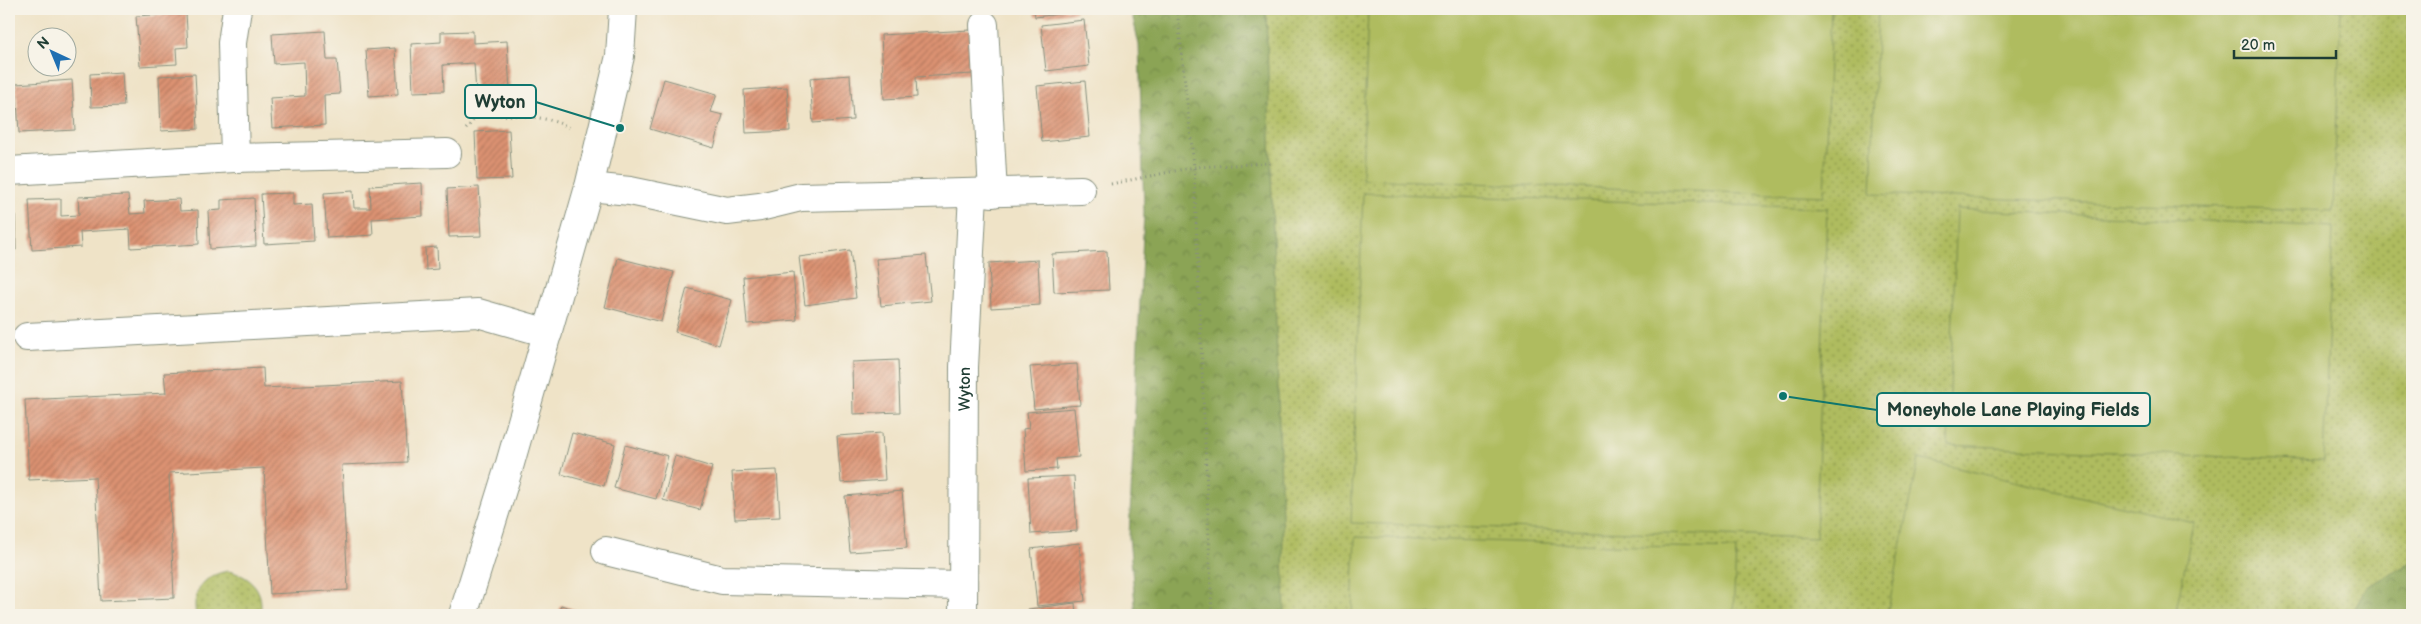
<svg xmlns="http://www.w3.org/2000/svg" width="2421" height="624" viewBox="0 0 2421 624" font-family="'Balsamiq Sans',sans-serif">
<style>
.grass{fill:url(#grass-dots);stroke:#677c49}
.forest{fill:url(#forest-crowns);stroke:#557044}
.garden{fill:#afbc5e;stroke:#677c49}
.building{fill:url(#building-hatch)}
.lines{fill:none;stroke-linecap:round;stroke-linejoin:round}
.minor-casing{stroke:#87907e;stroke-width:30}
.path{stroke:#87907e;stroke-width:3;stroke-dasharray:1 4;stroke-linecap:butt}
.minor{stroke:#fff;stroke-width:28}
.labels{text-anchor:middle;stroke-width:4;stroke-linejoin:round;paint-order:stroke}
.street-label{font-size:16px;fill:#1f3d34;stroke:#f7f3e8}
.leader{fill:none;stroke:#0f766e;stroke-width:2}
.callout-dot{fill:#0f766e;stroke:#f7f3e8;stroke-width:2}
.callout{fill:#f7f3e8;stroke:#0f766e;stroke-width:2}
.callout-label{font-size:18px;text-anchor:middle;font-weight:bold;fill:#1f3d34}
</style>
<defs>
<pattern id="grass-dots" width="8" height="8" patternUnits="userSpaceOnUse" patternTransform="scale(1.25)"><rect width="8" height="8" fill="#afbc5e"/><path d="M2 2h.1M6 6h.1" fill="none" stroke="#8e9a4e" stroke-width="1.8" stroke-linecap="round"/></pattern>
<pattern id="forest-crowns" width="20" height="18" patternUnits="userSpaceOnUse" patternTransform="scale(1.25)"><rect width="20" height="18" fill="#8ba455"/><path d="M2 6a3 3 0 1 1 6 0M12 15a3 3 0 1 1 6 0" fill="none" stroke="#718747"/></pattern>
<pattern id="building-hatch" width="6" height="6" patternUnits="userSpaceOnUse" patternTransform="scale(1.25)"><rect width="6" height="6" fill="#dc9272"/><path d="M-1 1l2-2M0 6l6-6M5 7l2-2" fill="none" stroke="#b2785e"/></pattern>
</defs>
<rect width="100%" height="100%" fill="#f7f3e8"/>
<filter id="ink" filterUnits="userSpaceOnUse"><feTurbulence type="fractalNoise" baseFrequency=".02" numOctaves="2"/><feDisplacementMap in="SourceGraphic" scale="10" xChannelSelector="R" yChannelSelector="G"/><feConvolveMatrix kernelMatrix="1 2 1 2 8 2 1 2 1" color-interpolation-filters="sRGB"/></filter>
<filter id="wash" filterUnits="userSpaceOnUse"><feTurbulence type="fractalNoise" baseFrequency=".0096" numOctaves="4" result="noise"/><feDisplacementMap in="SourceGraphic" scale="20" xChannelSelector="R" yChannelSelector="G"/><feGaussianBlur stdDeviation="1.12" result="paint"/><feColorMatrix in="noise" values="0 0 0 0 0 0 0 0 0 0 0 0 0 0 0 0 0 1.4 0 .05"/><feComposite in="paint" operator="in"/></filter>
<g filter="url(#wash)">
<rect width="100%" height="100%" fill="#efe3c7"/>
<!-- grass -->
<g class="grass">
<path d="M1143 9H2412V615H1160Z"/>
<path d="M228 571C252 576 265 591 260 615H196C191 591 204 575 228 571Z"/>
</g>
<!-- forest -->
<g class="forest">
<path d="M1131 9H1266L1285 615H1136L1129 537 1144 212 1139 45Z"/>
<path d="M2412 562V615H2351L2367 587Z"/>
</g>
<!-- garden -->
<g class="garden">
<path d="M1368 9H1831L1824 196 1362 179Z"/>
<path d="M1878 9H2341L2333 211 1871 194Z"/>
<path d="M1363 193 1827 208 1816 538 1351 523Z"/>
<path d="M1957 209 2333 227 2323 461 1948 445Z"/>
<path d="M1919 459 2194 523 2175 615H1887Z"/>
<path d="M1355 537 1736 549 1733 615H1352Z"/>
</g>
<g id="blocks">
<!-- building -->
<g class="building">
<path d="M1034 9H1075L1076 12 1035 17Z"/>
<path d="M186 13 188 47 176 48 177 64 140 66 136 16Z"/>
<path d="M1084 20 1089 66 1046 71 1041 25Z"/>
<path d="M970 30 973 74 916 77 917 97 884 99 881 35Z"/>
<path d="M325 31 327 60H337L340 94 324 95 325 125 272 128 270 98 305 96 304 62 274 64 272 34Z"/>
<path d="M473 31V43L507 41 510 91 476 93 474 63 443 65 444 91 413 92 411 44 441 42V32Z"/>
<path d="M395 48 398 94 369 96 366 50Z"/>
<path d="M122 72 124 106 91 107 90 74Z"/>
<path d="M195 74 198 129 161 131 159 76Z"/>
<path d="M850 75 853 120 813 123 810 78Z"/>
<path d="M664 79 717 94 711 112 723 115 714 148 650 129Z"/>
<path d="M72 80 75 130 19 133 16 84Z"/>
<path d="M1085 81 1090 137 1042 142 1037 86Z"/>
<path d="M787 87 790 131 746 133 744 90Z"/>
<path d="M509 130 512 179 477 180 475 132Z"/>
<path d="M422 183 423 216 372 219 373 235 327 238 324 193 353 191 354 208H371L370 186Z"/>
<path d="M479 187 482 236 449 237 447 189Z"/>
<path d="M293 193V205L312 204 314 241 264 244 261 194Z"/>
<path d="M128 195 130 214 145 213 144 201 179 199 180 211 198 210 199 244 131 248 130 229 80 232 81 247 32 250 29 200 61 199V216L79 215 78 197Z"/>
<path d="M254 198 256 246 210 249 208 211 221 210V200Z"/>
<path d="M9 205H15L16 250H9Z"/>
<path d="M437 247 438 269 426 270 425 248Z"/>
<path d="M850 250 856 298 805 305 799 257Z"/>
<path d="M1107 251 1109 290 1054 292 1052 254Z"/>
<path d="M926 255 931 301 881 306 876 259Z"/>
<path d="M618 258 674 272 661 322 605 307Z"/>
<path d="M1038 260 1040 305 991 308 989 263Z"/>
<path d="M793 272 797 320 747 324 743 277Z"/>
<path d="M687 288 732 300 719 345 675 332Z"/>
<path d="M898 360 900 412 853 414 852 362Z"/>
<path d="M1077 364 1080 405 1034 409 1030 367Z"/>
<path d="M263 368 264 388 402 381 407 462 342 465 348 590 270 594 264 468 169 473 174 598 101 601 95 477 29 480 25 400 166 393 164 373Z"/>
<path d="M1074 408 1079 457 1056 459 1057 469 1026 471 1023 429 1029 428 1027 412Z"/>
<path d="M572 433 615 444 604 486 561 474Z"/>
<path d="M882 433 885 480 841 483 837 436Z"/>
<path d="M625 445 668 456 656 499 614 488Z"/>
<path d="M675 456 712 467 700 510 663 500Z"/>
<path d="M777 470 780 517 735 519 732 472Z"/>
<path d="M1074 476 1077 531 1031 534 1028 478Z"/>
<path d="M902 491 907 548 850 552 845 496Z"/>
<path d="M1079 543 1085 601 1037 606 1031 549Z"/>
<path d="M1075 603 1076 615H1029L1028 609Z"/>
<path d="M561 605 592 615H558Z"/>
</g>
</g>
</g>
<g filter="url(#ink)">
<use href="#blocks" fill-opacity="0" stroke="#87907e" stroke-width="1"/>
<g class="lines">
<defs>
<g id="minor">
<path d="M984 25 993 193"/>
<path d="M235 158 232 43 237 9"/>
<path d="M9 171 235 158 447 153"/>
<path d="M589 187 630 191 727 211 760 207 801 197 1081 190"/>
<path d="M27 337 478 313 548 333"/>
<path d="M606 551 722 580 962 585"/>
<path d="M463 615 509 467 589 187 620 56 623 9"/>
<path id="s1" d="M963 615 964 367 973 194"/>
</g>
</defs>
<!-- minor casing -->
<use href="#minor" class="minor-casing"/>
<!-- path -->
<g class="path">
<path d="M1177 9 1194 167 1212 615"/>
<path d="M466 129 477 116C511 115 539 113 571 128"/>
<path d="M1111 184 1194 167 1271 163"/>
</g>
<!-- minor -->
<use href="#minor" class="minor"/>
</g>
</g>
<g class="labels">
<!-- street labels -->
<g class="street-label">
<text dy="6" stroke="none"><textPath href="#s1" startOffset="226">Wyton</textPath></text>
</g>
</g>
<!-- callouts -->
<path class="leader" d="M620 128L536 102M1783 396L1877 410"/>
<g class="callout-dot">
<circle cx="620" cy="128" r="5"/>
<circle cx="1783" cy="396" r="5"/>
</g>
<g class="callout">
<rect x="465" y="85" width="71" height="33" rx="5"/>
<rect x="1877" y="393" width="273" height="33" rx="5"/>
</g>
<g class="callout-label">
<text x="500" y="108">Wyton</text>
<text x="2013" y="416">Moneyhole Lane Playing Fields</text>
</g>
<!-- margin -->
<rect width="2421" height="624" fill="none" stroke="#f7f3e8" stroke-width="30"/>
<!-- north arrow -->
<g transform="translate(52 52) rotate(316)"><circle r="24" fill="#f7f3e8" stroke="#a1aaa0"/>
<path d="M0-4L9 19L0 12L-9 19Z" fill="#1f6fb2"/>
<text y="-8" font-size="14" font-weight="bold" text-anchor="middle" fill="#1f3d34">N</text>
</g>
<!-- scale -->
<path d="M2234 50v8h102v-8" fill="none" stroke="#1f3d34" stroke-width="2.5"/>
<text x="2241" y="50" font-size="15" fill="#1f3d34" stroke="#f7f3e8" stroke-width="4" paint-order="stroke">20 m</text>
</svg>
